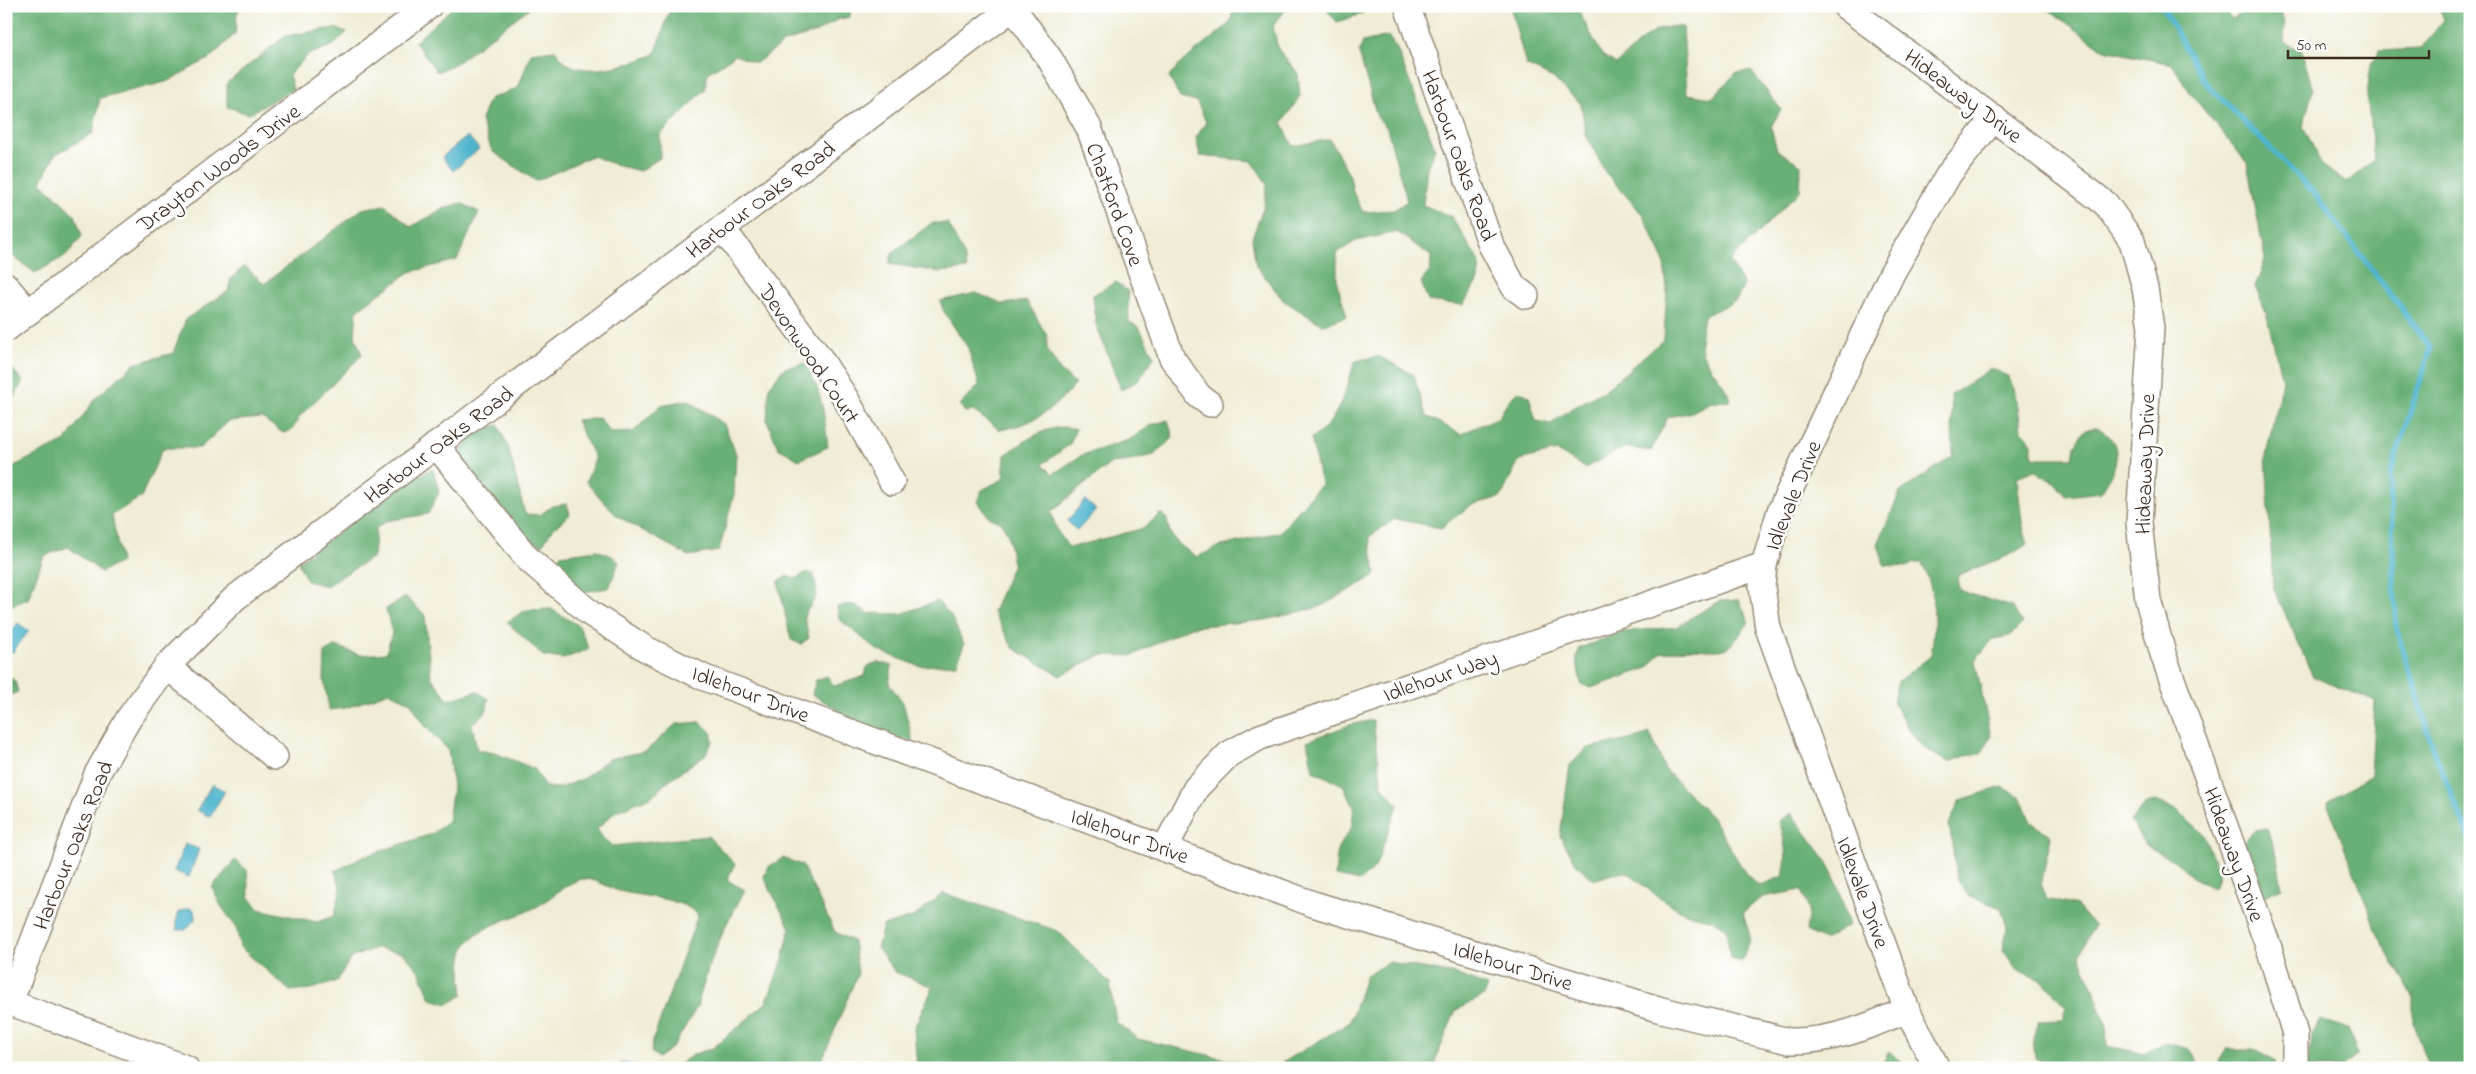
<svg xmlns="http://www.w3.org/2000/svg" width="2476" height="1074" viewBox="0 0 2476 1074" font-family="'Indie Flower',sans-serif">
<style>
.forest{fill:#68b075;stroke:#526d4a}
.water{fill:#50b5ce;stroke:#467076}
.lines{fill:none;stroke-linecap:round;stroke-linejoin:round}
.stream{stroke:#50b5ce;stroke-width:5.5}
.minor-casing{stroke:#968b7a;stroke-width:28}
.minor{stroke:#fff;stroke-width:25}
.labels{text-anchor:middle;stroke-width:5;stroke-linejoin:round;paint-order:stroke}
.street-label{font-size:22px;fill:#3b2a1e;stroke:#fff}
</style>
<rect width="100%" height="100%" fill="#fff"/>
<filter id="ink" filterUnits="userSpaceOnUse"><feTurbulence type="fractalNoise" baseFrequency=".02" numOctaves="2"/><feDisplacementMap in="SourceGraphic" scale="10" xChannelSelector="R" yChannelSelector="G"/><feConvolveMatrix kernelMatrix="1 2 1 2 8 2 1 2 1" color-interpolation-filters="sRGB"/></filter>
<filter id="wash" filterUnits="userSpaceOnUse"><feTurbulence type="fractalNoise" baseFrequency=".0096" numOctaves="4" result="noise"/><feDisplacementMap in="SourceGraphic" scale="20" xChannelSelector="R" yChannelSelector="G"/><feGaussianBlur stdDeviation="1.12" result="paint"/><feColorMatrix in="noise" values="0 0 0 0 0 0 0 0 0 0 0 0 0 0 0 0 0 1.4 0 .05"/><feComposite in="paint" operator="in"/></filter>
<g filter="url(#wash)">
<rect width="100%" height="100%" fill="#f0ecd6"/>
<!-- forest -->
<g class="forest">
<path d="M24 6H242L237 13 235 34 210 58 166 82 100 98 93 133 55 155 41 182 75 215 82 236 67 255 35 273 6 251V11Z"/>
<path d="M454 6H532L455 64 437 72 415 42Z"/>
<path d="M671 6H851L850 17 839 19 817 32 785 42 756 63 735 55 708 73 705 90 660 135V158L640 171 619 166 592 156 536 181 492 151 481 120 489 99 518 88 531 53 555 50C559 54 563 61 568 64 591 77 633 63 655 54Z"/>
<path d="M1234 6H1289L1273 26 1278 49 1298 73 1300 96 1282 123 1293 146 1330 139 1350 176 1353 192 1363 212 1394 210 1407 201 1387 128 1377 117 1359 53 1363 42 1388 36 1397 49 1435 148 1427 168 1423 205 1452 217 1480 263 1478 280 1463 305 1428 301 1421 282 1430 271 1431 256 1397 232 1356 241 1337 253V283L1347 316 1323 325 1284 301 1256 266 1252 238 1264 206 1267 184 1252 161 1200 156 1196 138 1206 122 1197 102 1180 98 1169 77 1179 65 1230 23Z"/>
<path d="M1323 6H1363L1362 14 1337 22Z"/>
<path d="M1510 6H1576L1602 55 1616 64C1637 46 1652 23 1683 27L1687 94 1712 98 1736 73 1751 71 1781 109 1771 127 1777 150 1801 165 1800 191 1730 261 1744 285 1736 301 1704 316C1703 325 1699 339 1701 348 1705 367 1727 382 1730 401L1711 402 1692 412 1668 417 1651 451 1626 447 1585 468 1557 451 1519 460 1501 497 1471 505 1441 528 1395 519 1369 537 1376 575 1320 607 1265 620 1191 627 1131 656 1101 655 1060 676 1013 648 993 612 1013 564 1008 535 1002 523 989 517 977 501 982 490 1003 479 1005 455C1025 441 1050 421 1076 429L1070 444 1043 464 1053 474 1082 455 1129 440 1151 425 1168 420 1173 438 1154 455 1130 461 1111 463 1051 512 1057 530 1069 548 1144 528 1161 513 1167 519C1169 540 1180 545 1197 557L1218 547 1280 532 1321 484 1311 438C1338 425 1346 388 1355 361L1379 356 1414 375 1426 416 1461 434 1499 417 1509 400 1518 391 1529 396 1536 421 1551 424 1572 408 1605 390 1664 339 1667 287 1663 258 1643 215 1605 172 1586 135 1581 104 1553 78 1526 65Z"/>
<path d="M2044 6H2221L2232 19 2255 6H2279L2285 24 2284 42 2302 51 2313 90 2303 126 2322 165 2346 183 2374 160 2367 95 2371 64 2379 51 2420 49 2444 20 2439 6H2470V1068H2429L2413 1024V997L2379 937 2327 802 2371 775 2375 701 2313 677 2273 586 2266 455 2282 381 2266 312 2255 287 2265 259 2247 163 2191 94 2172 64 2104 50Z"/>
<path d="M334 28 347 32 334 45 308 55 289 75 293 89 249 114 227 107V83L285 36Z"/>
<path d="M461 203 479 212 457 260 410 272 357 310 355 336 362 355 300 416 292 430 283 433 262 418 229 421 200 448H163L141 497 112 515 121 562 101 572 68 547 44 556 28 599 6 608V471L8 469 65 441 96 398 134 364 173 353 186 319 228 291 231 278 245 266 264 284 362 209 385 205 411 227 443 209Z"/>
<path d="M932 223H948L964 255 967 269 941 272 889 264 893 252Z"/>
<path d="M1116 282 1128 291 1129 322 1139 327 1154 357 1139 380 1121 390 1096 324 1093 295Z"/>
<path d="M976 293 1003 304 1027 301 1047 336V349L1059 369 1075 384C1054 410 1034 424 1000 430L973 411 965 412 960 405 979 385 968 348 944 312 940 301Z"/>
<path d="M7 363 23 381 14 398 6 403Z"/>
<path d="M804 363C823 392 824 414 828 447L799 460 778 448 767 420 769 387 784 368Z"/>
<path d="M1991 368 2009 377 2017 401 2021 429 2032 443V454L2035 458H2073L2075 446 2085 430 2097 427C2127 444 2117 468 2101 492L2066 496 2056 484 2034 470 2017 477 2022 523 2028 544 2010 555 1958 575V585L1961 591 2013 607 2022 624 2010 636 1993 639 1975 660 1991 737 1981 754 1965 756 1949 762C1913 746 1911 733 1893 701L1898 681 1931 656C1936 626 1936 591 1922 563H1914L1906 567 1884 565 1878 544 1900 492 1953 456 1951 395Z"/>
<path d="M688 400 724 424 736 454 734 494 719 551 688 556 617 516 586 482 595 459 576 420 599 418 611 433 633 432 661 405Z"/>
<path d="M498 425 508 446 525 514 540 515 552 506 567 504 570 514 553 529 542 545 522 537 459 455C465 439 481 429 498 425Z"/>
<path d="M433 469 439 492 428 514 387 521 376 528 373 557 326 586 307 581 298 562 410 479Z"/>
<path d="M597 550 612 556 619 562 609 588 582 592 553 568 560 555Z"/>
<path d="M807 572 814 574 817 595 804 616 809 638 801 644 791 640 778 582 787 576 795 579Z"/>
<path d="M406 597 425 615 431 677 449 700 477 691 489 699 486 712 472 724 477 750 495 753 535 769 545 787 559 788 583 779 608 759 646 751 676 724 700 722 711 732 713 741 705 755 668 781 651 797 616 811 597 829 603 838 612 846 708 836 735 864 727 880 745 890 725 927 708 969 697 1007 673 1047 658 1058 651 1052 653 1040 698 915C681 897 642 897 619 891 608 888 596 878 583 879 570 880 550 899 538 906 519 917 485 924 470 940 458 953 461 979 463 995L448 1004 431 999 419 971 403 953 376 948 351 958 337 981 312 989 290 991 240 947 236 927 221 906 212 887 235 860 247 870 249 896 258 909 317 922 334 916 341 889 335 871 362 857 432 834 448 821 453 787 448 750 425 726 410 702 389 692 346 708 329 710 324 679 325 652 336 646 360 655 386 653 392 633 386 609Z"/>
<path d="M1739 600 1749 622C1725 658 1725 649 1687 649 1678 649 1669 652 1660 653L1648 668 1591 688 1581 684 1576 657 1580 648 1622 632 1676 627 1719 601Z"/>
<path d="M937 601 951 616 964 644 957 664 919 666 877 650 839 619 837 607C850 602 857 604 867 613L901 614Z"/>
<path d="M551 609 579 626 589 649 563 659 543 656 507 622 526 610Z"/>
<path d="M879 662 892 666 889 684 903 702 913 741 880 736 812 694 816 680 827 676 834 686 865 676 867 667Z"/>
<path d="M6 674 15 681 18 692 6 697Z"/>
<path d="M1373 720 1382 786 1398 805 1375 868 1360 881 1335 876 1338 847 1351 829 1354 807 1343 785 1313 771 1307 741 1349 725Z"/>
<path d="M1650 733 1665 769 1713 819 1746 874 1759 886 1783 876C1788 857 1785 839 1779 821L1791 813 1826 860 1837 883 1849 925 1824 940 1806 931 1809 910 1801 890 1763 897 1743 912 1751 940 1741 962 1730 958 1726 929C1710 915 1703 920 1686 913 1665 903 1645 887 1627 872L1612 874 1594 880 1576 864 1560 836 1570 765 1587 748 1629 740Z"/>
<path d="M2002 787 2020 796 2031 822 2051 836 2041 886 2046 899 2077 906 2094 925 2080 955 2106 1023 2107 1046 2143 1053 2165 1043 2190 1049 2198 1061 2193 1068H2055L2035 1058 2033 1039 2038 1021 2062 1020 2066 1007 2043 981 2017 970 2003 950 2007 927 2001 908 1968 896 1957 879 1949 824 1960 800Z"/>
<path d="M2155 801 2176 810 2204 835 2219 873 2214 889 2193 878 2175 861 2146 846 2130 821 2144 805Z"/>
<path d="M2267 829 2276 851 2282 888 2264 896 2253 878 2243 842 2254 831Z"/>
<path d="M783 858 802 865 835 932 853 941 858 973 819 1068H615L623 1062 637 1066 667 1068 678 1065 694 1054 713 1048 766 1003 783 959 790 928 764 877 768 867Z"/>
<path d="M943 893 1058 931 1110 983 1116 1022 1138 1039 1267 1068H917L914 1028 933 987 895 972 877 948 883 926 915 916Z"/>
<path d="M1390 962 1455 974 1487 986 1484 996 1456 1010 1435 1061 1442 1068H1274L1350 1022 1366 975Z"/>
<path d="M2320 1020 2348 1028 2358 1055 2342 1068H2307L2311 1036Z"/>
<path d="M2227 1049H2254L2275 1060V1068H2222L2219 1061Z"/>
<path d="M1889 1051 1907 1068H1880Z"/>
</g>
<!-- water -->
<g class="water">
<path d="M468 136 479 149 453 171 442 157Z"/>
<path d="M1085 500 1096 510 1077 531 1067 521Z"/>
<path d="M18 623 29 631 12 653 6 648V637Z"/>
<path d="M212 784 225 791 210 817 197 810Z"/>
<path d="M185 844 199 849 189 877 174 871Z"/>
<path d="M189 908 194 910 195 919 186 930H177L176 921 179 912Z"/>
</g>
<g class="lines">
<!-- stream -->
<path class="stream" d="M2162 6 2205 82 2313 192 2431 348 2390 475 2396 627 2434 751 2470 840"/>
</g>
</g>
<g filter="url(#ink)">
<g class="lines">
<defs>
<g id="minor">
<path d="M1407 6 1491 245 1514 287 1526 296"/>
<path d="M1845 6 2106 204 2132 241 2145 288 2151 328 2139 523 2148 600 2164 657 2270 951 2295 1034V1068"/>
<path d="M1013 8 1050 59 1089 128 1172 358 1199 396 1210 404"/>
<path d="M722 228 819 357 846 399 892 482"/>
<path d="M6 286 28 312"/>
<path d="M6 329 429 6"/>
<path d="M436 445 528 559 591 614 646 649 705 678 1313 904 1658 1009 1789 1041C1832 1042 1869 1026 1907 1010"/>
<path d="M167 666 275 757"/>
<path d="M1165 848 1196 788 1229 754 1260 737 1764 565"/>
<path d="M6 1001 186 1068"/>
<path d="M10 1002 97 774 129 718 167 666 235 598 1015 6"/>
<path d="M1937 1068 1907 1010 1768 628 1762 587 1764 565 1780 511 1892 273 1949 174 1994 118"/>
</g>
</defs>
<!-- minor casing -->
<use href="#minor" class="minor-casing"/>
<!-- minor -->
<use href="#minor" class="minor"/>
</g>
</g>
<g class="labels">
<!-- street labels -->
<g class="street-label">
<text transform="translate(1964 95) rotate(37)" y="8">Hideaway Drive</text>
<text transform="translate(1460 155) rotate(70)" y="8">Harbour Oaks Road</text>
<text transform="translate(218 167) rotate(-37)" y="8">Drayton Woods Drive</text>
<text transform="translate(760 199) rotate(-37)" y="8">Harbour Oaks Road</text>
<text transform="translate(1116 204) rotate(70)" y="8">Chatford Cove</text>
<text transform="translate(810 353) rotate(56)" y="8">Devonwood Court</text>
<text transform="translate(438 444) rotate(-37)" y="8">Harbour Oaks Road</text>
<text transform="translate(2144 464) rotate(-88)" y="8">Hideaway Drive</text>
<text transform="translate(1792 495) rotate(-68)" y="8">Idlevale Drive</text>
<text transform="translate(1440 675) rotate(-19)" y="8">Idlehour Way</text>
<text transform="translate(751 693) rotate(21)" y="8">Idlehour Drive</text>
<text transform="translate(1130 835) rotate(20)" y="8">Idlehour Drive</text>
<text transform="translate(72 845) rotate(-68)" y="8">Harbour Oaks Road</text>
<text transform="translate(2235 854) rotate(70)" y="8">Hideaway Drive</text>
<text transform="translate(1864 892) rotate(70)" y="8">Idlevale Drive</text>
<text transform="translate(1513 965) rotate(17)" y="8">Idlehour Drive</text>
</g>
</g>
<!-- margin -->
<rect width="2476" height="1074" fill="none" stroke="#fff" stroke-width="25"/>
<!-- scale -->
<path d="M2288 50v8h141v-8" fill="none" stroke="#3b2a1e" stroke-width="2.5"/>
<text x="2296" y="50" font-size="15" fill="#3b2a1e" stroke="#ffffff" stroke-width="4" paint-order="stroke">50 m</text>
</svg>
